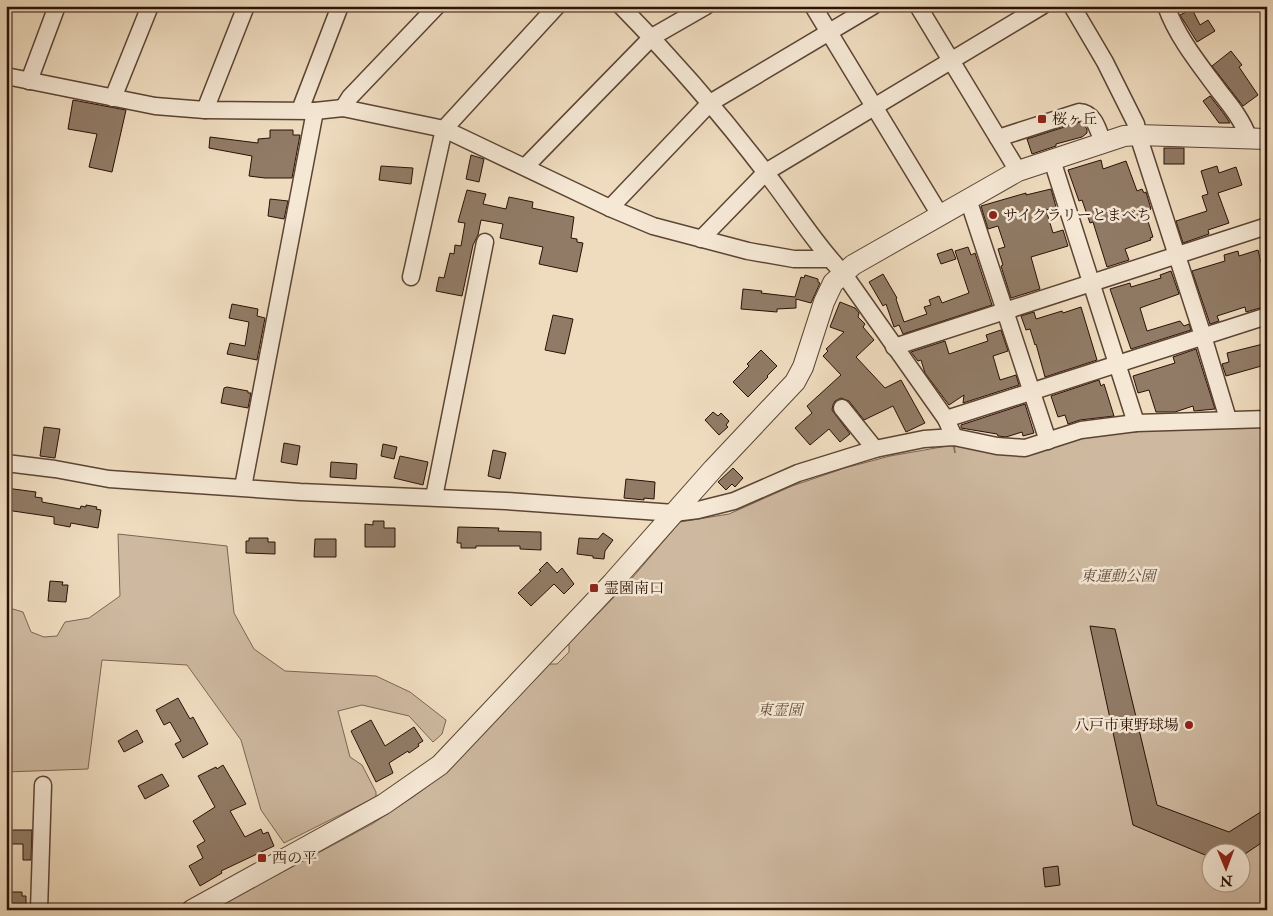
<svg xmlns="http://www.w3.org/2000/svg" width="1273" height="916" viewBox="0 0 1273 916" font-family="'IM FELL Double Pica','Noto Serif JP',serif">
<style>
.green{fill:#ceb9a0;stroke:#7c6553;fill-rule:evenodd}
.building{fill:#917b66;stroke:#2b1106}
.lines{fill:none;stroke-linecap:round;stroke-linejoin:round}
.minor-casing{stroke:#5c4434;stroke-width:19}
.tertiary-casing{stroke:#5c4434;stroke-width:22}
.minor{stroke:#f5e8d5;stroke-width:16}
.tertiary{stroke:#f5e8d5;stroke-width:20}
.poi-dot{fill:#8f2418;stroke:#f5e8d5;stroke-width:2}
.labels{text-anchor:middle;stroke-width:5;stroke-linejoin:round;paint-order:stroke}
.poi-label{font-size:15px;fill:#2b1106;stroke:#f5e8d5;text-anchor:start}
.park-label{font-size:15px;font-style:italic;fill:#644c3c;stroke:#f5e8d5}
</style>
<rect width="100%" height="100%" fill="#efdcbf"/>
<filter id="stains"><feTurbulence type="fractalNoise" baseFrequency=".004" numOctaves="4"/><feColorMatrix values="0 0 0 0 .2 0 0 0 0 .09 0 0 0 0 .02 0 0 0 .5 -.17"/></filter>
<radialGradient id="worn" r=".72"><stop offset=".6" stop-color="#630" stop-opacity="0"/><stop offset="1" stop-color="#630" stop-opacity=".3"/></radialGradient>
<!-- green -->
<g class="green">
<path d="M1267 419V910H212L372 824 413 797 439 778 460 758 550 664H557L569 652V643L627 584 680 522 729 514 792 486 845 468 890 456 953 445 955 453 954 437 997 446 1081 430ZM1210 854H1240V884H1210Z"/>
<path d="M118 534 227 546 234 613 254 649 285 671 376 676 410 692 446 720 442 734 433 742 409 716 362 705 338 711 350 757 362 765 376 792V797L284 843 261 810 241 740 187 665 102 660 88 769 6 772V607L23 612 31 632 44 637 57 636 65 622 89 618 120 596Z"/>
</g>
<!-- building -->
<g class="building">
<path d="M1192 9 1200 25 1208 20 1215 31 1197 42 1180 15Z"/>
<path d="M1231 51 1242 65 1239 67 1258 95 1243 106 1212 66Z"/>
<path d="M1210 96 1224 114 1230 123H1219L1203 101Z"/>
<path d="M73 100 126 110 112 172 89 167 97 134 68 129Z"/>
<path d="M1080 122 1083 124 1087 129V133L1082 137 1056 144V146L1032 154 1027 139Z"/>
<path d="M270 130H293V135H300L292 178H265L249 176 252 156 209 148 210 137 258 143V139L270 138Z"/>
<rect x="1164" y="148" width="20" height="16"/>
<path d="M471 155 484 159 479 182 466 179Z"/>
<path d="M1101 160 1103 169 1126 161 1137 191 1142 189 1144 193 1146 192 1151 209 1145 212 1153 237 1150 238 1151 240 1125 249 1129 260 1107 267 1093 222 1090 223 1082 200 1079 201 1068 170Z"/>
<path d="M381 166 413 168 411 184 379 180Z"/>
<path d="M1217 166 1219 173 1236 167 1242 185 1218 193 1229 223 1208 230 1209 234 1183 243 1176 221 1207 211 1202 196 1208 194 1201 171Z"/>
<path d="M1051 189 1056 207 1046 210 1053 233 1063 230 1068 246 1031 257 1040 289 1011 298 1001 266 1003 265 998 249 1005 247 998 226 988 229 981 206 1026 193V195Z"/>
<path d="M467 190 486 194 483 204 506 209 509 197 533 202 532 208 574 217 571 238 577 239V242L583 243 577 272 539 264 543 247 500 238 503 224 481 220 478 235 473 245 462 296 436 291 439 277 444 278 450 253 454 254 455 245 461 246 465 223 458 222Z"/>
<path d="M270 199 288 201 284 219 268 216Z"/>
<path d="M968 247 971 255 975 253 992 305 903 334 899 325 894 327 886 304 883 306 869 282 883 274 897 298 896 299 904 322 927 314 924 307 931 305 929 300 939 296 942 303 969 293 955 251Z"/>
<path d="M952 249 956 259 941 264 937 254Z"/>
<path d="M1258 250 1267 287V306L1246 312 1245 307 1217 316 1219 321 1210 324 1192 271 1225 261 1224 255 1238 251 1239 256Z"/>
<path d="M1171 271 1179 294 1140 308 1147 331 1180 321 1184 326 1189 324 1191 330 1131 349 1110 289 1130 283 1131 287 1161 278 1160 275Z"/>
<path d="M805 275 818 279V282L820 283 811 303 796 299V308L777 309V312L741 309 743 289 762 291 761 293 795 297 801 277 804 278Z"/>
<path d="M840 302 855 308 859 313 858 317 865 324 863 327 874 340 856 357 885 388 901 380 925 423 906 432 893 406 864 420 849 401 841 398 835 401 833 405 832 410 850 434 840 442 829 429 810 445 795 428 812 413 807 406 841 375 823 356 828 351 826 349 844 332 830 327Z"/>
<path d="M232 304 258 309 257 316 265 318 257 360 227 354 230 343 245 346 249 322 229 318Z"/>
<path d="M1081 307 1097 360 1045 377 1036 344 1035 345 1030 329 1026 330 1021 316 1034 312 1036 319 1062 311 1063 313Z"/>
<path d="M553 315 573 319 565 354 545 350Z"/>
<path d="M1001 330 1008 351 993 356 1000 380 1016 375 1019 385 963 403 964 395 949 405 925 373 921 360 918 361 911 352 945 341 949 354 988 341 986 335Z"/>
<path d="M1267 343V360L1264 361 1265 365 1226 376 1222 364 1229 362 1227 353Z"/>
<path d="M1196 349 1215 409 1194 411 1193 406 1175 412H1156L1149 390 1138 393 1133 376 1175 363 1173 357Z"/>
<path d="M761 350 777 366 767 376 768 377 748 397 733 382 749 366 747 364Z"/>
<path d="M1099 380 1101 386 1104 384 1114 416 1080 420 1068 424 1065 415 1058 417 1051 396Z"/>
<path d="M227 387 248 391V393H251L248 408 221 403 224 388Z"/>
<path d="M1025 404 1034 433 1023 436 1022 432 1006 437 998 436 997 434 961 428V425Z"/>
<path d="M713 412 718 416 721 413 729 421 726 425 728 427 719 435 705 420Z"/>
<path d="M44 427 60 429 55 458 40 456Z"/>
<path d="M284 443 300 446 297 465 281 462Z"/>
<path d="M383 444 397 447 394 459 381 456Z"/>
<path d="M493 450 506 453 500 479 488 476Z"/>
<path d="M400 456 428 462 423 485 394 478Z"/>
<path d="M331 462 357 464 356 479 330 477Z"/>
<path d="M733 468 743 478 735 487 732 484 726 490 718 482Z"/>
<path d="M626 479 655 482 654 499 644 498V500L624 498Z"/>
<path d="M6 488 36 492 35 497 42 498V502L80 509 81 506 86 507V505L97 507 96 509 101 510 98 528 71 523 70 527 54 524V517L6 510Z"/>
<path d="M373 521H384V528H395V547H365V524L373 525Z"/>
<path d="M458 527 499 528 498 531 541 532V550L520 549V546H476V548H461V543H457Z"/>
<path d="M603 533 613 540 605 551 604 559 593 558V556L577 554 579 538 598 539Z"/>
<path d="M249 538H268V542H275V554L246 553V541H249Z"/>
<path d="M315 539H336V557H314Z"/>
<path d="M547 562 557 573 562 568 574 584 564 594 554 584 531 606 518 593 541 571 539 570Z"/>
<path d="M50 581 63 582 62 585H68L66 602 48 601Z"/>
<path d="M1090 626 1115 629 1157 805 1229 832 1267 808V839L1245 854H1210V857L1133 825Z"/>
<path d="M178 698 190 719 193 717 208 744 183 758 175 744 181 741 170 722 164 725 156 710Z"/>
<path d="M371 720 385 746 414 727 423 741 418 744 419 746 409 753 408 751 389 763 393 773 376 782 351 731Z"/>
<path d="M137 730 143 742 124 752 118 741Z"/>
<path d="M223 765 246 804 230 811 245 837 261 829 263 834 268 832 274 846 221 871 222 873 200 886 189 866 203 858 197 846 205 841 193 821 215 807 198 776 216 767 217 769Z"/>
<path d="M162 774 169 786 145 799 138 786Z"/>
<path d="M6 830H32L31 860H23V844H6Z"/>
<path d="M1058 866 1060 885 1045 887 1043 868Z"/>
<path d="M6 892H22V896H26V907H6Z"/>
</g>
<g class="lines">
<defs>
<g id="minor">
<path d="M621 6C673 59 721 114 766 173 792 206 814 243 843 273L946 419 954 437"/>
<path d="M813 6 940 215"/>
<path d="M918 6 1018 171"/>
<path d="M1072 6 1105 62 1136 124 1138 135 1203 336 1228 419"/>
<path d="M1166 6C1177 37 1199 64 1219 91 1231 106 1243 121 1249 139"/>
<path d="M6 76 155 106 205 110 315 111 343 108 444 129 610 208 653 226 748 251 794 259H830"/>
<path d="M29 81 57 6"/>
<path d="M113 98 150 6"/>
<path d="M343 108 350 97 437 6"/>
<path d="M205 110 246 6"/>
<path d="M300 110 340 6"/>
<path d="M998 138 1079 112C1095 113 1098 130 1103 143"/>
<path d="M1052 160 1136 423"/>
<path d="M525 167 652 37 706 6"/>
<path d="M968 199 1048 441"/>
<path d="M610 208 710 103 873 6"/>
<path d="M701 239 766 172 1042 6"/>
<path d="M411 277 444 129 557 6"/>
<path d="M894 347 1267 226"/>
<path d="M842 408 875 449"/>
<path d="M946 419 1267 316"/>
<path d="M6 463 55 469 109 479 300 492 506 501 674 513 698 510 734 501 798 473 875 449 924 439 954 437 997 446 1025 448 1081 430 1136 423 1267 419"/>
<path d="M243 487 315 111"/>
<path d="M434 497 485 242"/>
<path d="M39 910 43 785"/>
</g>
<path id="tertiary" d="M192 910 384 804 440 765 613 582 713 469 795 382 803 367 824 302 833 283 853 265 1018 171 1103 143 1124 136 1138 135 1267 139"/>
</defs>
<!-- minor casing -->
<use href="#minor" class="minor-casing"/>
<!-- tertiary casing -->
<use href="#tertiary" class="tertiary-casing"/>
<!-- minor -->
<use href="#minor" class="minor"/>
<!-- tertiary -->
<use href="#tertiary" class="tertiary"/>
</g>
<!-- markers -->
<g class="poi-dot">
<rect x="1037" y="114" width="10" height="10" rx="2.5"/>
<circle cx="993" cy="215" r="5"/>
<rect x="589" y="583" width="10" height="10" rx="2.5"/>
<circle cx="1189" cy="725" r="5"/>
<rect x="257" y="853" width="10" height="10" rx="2.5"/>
</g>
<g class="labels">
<!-- poi labels -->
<g class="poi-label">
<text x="1052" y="124">桜ヶ丘</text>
<text x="1003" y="220">サイクラリーとまべち</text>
<text x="604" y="593">霊園南口</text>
<text x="1179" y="730" text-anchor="end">八戸市東野球場</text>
<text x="272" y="863">西の平</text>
</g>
<!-- park labels -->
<g class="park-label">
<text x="1118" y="581">東運動公園</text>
<text x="780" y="715">東霊園</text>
</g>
</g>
<!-- margin -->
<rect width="1273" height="916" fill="none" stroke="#efdcbf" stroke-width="25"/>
<rect x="8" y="8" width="1258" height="901" fill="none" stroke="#2b1106" stroke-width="2.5"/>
<rect x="12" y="12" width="1248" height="891" fill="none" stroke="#2b1106"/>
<!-- north arrow -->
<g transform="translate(1226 868) rotate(179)"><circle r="24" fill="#f5e8d5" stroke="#a49282"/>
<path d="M0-4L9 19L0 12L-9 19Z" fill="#8f2418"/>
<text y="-8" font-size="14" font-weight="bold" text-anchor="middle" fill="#2b1106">N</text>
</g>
<rect width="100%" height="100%" filter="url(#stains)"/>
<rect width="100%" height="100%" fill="url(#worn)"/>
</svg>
